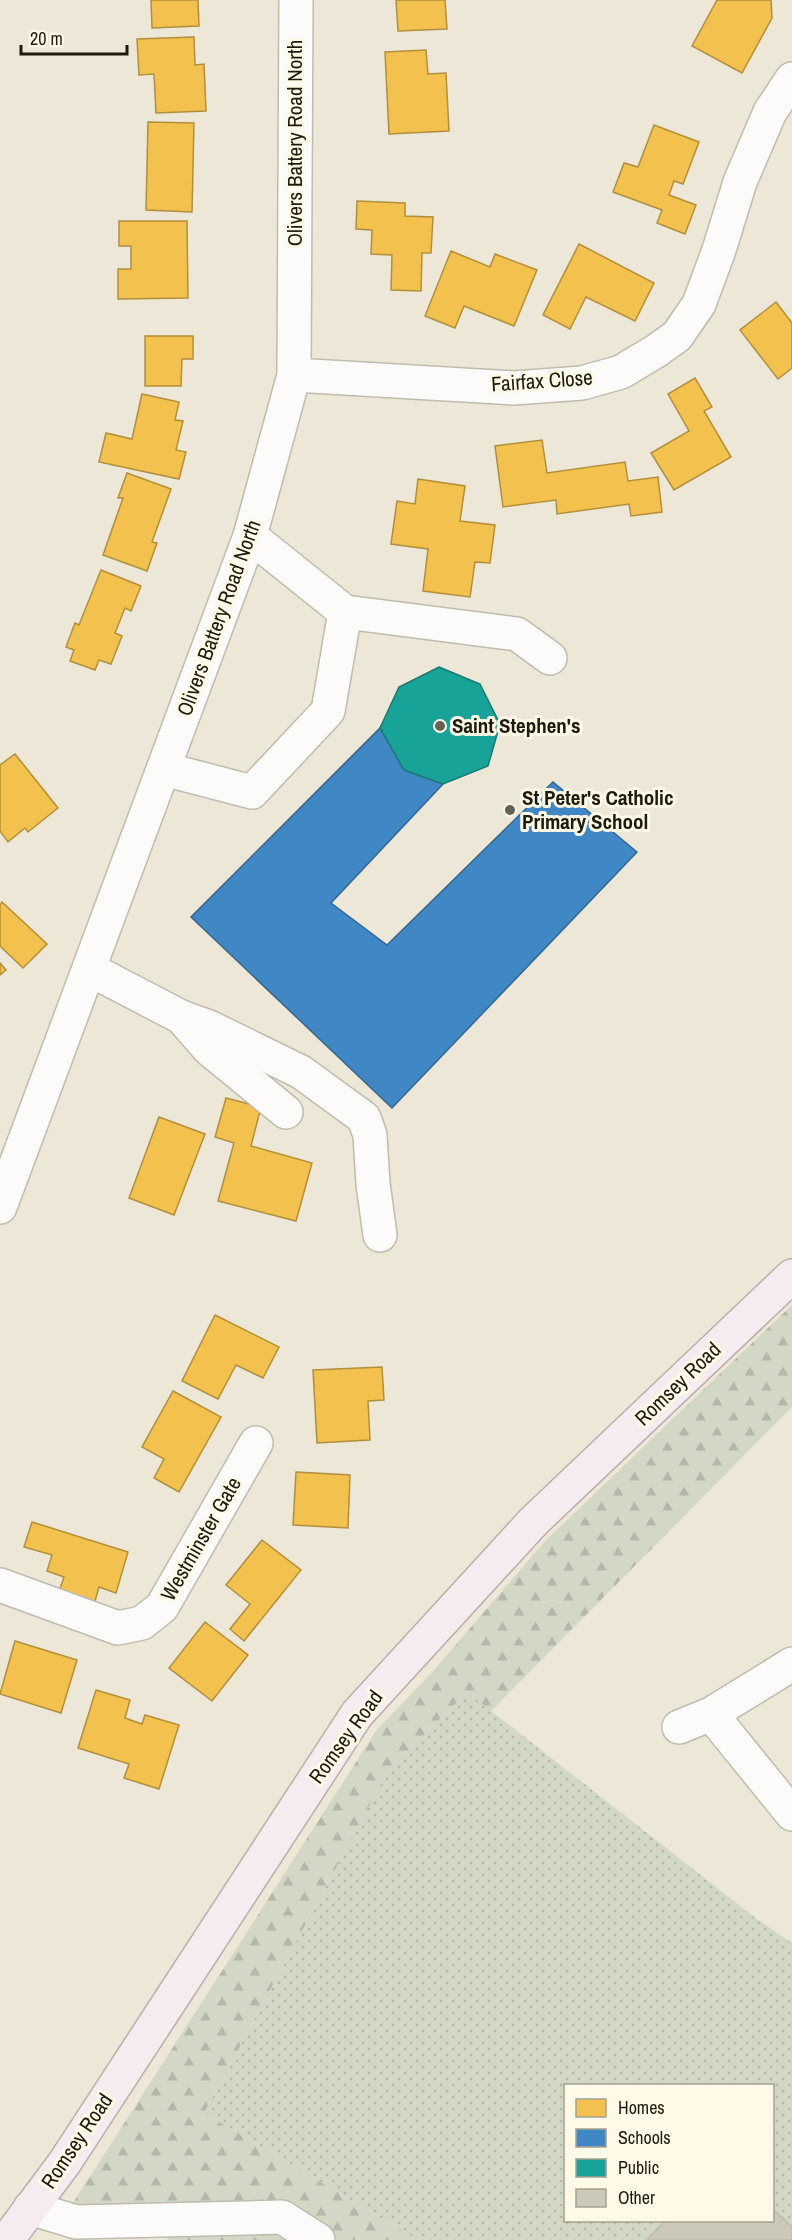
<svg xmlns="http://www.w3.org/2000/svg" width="792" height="2240" viewBox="0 0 792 2240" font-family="'Archivo Narrow',sans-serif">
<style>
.grass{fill:url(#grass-dots);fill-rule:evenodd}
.forest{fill:url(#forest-firs)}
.homes{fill:#f2c14e;stroke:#b28f3b;stroke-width:1.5}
.schools{fill:#3f88c5;stroke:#35678e;stroke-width:1.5}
.public{fill:#17a398;stroke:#197a6f;stroke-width:1.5}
.building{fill:#ccc8ba;stroke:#bfbbad;stroke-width:1.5}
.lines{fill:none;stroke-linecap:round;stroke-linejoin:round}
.minor-casing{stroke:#bfbcae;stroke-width:36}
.major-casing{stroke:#bcadac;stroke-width:36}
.minor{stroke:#fcfbf9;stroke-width:33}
.major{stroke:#f4ecee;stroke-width:33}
.poi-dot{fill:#656254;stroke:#fffae7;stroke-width:2}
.labels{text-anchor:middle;stroke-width:6;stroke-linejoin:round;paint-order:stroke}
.street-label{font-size:21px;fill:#1d1a0e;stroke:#fffae7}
.poi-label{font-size:21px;font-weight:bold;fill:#1d1a0e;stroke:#fffae7;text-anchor:start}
</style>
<defs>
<pattern id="grass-dots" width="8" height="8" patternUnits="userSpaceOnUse" patternTransform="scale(1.5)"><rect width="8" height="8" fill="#d2d7c6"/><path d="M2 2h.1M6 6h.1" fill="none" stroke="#b4b8a9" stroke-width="1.8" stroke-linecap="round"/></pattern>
<pattern id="forest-firs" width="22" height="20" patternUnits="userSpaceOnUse" patternTransform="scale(1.5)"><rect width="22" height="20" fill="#d2d7c6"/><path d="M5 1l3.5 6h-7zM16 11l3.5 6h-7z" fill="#b4b8a9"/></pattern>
</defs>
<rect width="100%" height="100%" fill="#ece7d6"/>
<!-- grass -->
<path class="grass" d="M467 1692 758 1920 792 1943V2240H418L204 2113 389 1769ZM566 2086H772V2220H566Z"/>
<!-- forest -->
<path class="forest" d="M792 1305V1407L491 1711 467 1692 389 1769 204 2113 418 2240H169L145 2220 71 2206 376 1731 435 1669 546 1540Z"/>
<!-- homes -->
<g class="homes">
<path d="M151 0H198L199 26 152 28Z"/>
<path d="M396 0H445L447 29 398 31Z"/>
<path d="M717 0H771L772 18 742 73 692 46Z"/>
<path d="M194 37 195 65 204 64 206 111 156 113 154 74 139 75 137 39Z"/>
<path d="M426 50 428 74 446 73 449 131 389 134 385 52Z"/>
<path d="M148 122 194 123 192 212 146 210Z"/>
<path d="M654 125 699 142 683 184 674 181 669 195 696 205 685 234 657 223 662 210 613 192 624 163 638 167Z"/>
<path d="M357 201 405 203V216L433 217 431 253H422L421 291 391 290 392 255 371 254 372 230 356 229Z"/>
<path d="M119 221H187L188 298 118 299V269H131V246H119Z"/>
<path d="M579 244 654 283 635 321 586 297 570 329 543 315Z"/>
<path d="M451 251 490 267 495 254 537 270 514 326 464 306 455 328 425 316Z"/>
<path d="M776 302 792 323V368L778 379 740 330Z"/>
<path d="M145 336H193V359H182L181 386H145Z"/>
<path d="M695 378 712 407 704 411 731 457 674 490 651 453 689 431 668 394Z"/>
<path d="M142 394 179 402 175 420 183 421 176 450 186 452 179 479 99 462 106 433 132 439Z"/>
<path d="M542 440 547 473 625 462 628 481 658 477 662 512 631 516 629 504 557 514 556 500 503 507 495 446Z"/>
<path d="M127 473 171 489 152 542 157 543 147 571 103 555 123 498H118Z"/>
<path d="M418 479 465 486 460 521 495 525 490 563 475 562 470 597 423 591 428 549 391 544 397 501 415 504Z"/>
<path d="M101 570 141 586 131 611 125 608 115 633 122 636 111 664 99 660 95 670 70 661 74 650 66 647 75 623 79 625Z"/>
<path d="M15 754 58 808 28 832 25 828 8 842 0 831V765Z"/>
<path d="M2 902 47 944 23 968 0 946V905Z"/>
<path d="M0 963 6 970 0 975Z"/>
<path d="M226 1098 261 1107 251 1146 312 1163 296 1221 218 1201 234 1143 215 1137Z"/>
<path d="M159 1117 205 1134 174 1215 129 1198Z"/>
<path d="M215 1315 279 1347 263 1378 236 1365 218 1399 182 1381Z"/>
<path d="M382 1367 384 1400 368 1401 370 1440 317 1443 313 1370Z"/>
<path d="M173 1391 221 1417 179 1492 154 1478 164 1459 142 1447Z"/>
<path d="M296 1472 350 1475 348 1528 293 1525Z"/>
<path d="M32 1522 128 1552 116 1593 99 1587 93 1608 57 1597 64 1577 47 1571 52 1555 24 1547Z"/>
<path d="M262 1540 301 1570 244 1641 230 1629 250 1604 226 1585Z"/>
<path d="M205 1622 248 1655 212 1701 169 1668Z"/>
<path d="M15 1641 77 1660 61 1713 0 1694Z"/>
<path d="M96 1690 130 1700 125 1718 142 1724 145 1715 179 1725 159 1789 124 1778 129 1764 78 1748Z"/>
</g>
<!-- schools -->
<path class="schools" d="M380 728 404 770 443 784 331 903 387 945 553 782 637 852 392 1108 191 917Z"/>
<!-- public -->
<path class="public" d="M439 667 480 684 500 724 488 766 443 784 404 770 380 728 399 687Z"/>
<!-- building -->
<path class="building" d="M772 2208 792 2227V2240H647L666 2220H772Z"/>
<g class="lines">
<defs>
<g id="minor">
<path d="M294 375 514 388 582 383 621 372 656 351 677 336 699 304 719 250 740 182 770 112 792 79"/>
<path d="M345 612 517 634 550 658"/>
<path d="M164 769 252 792 328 711 345 612 250 536"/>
<path d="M89 969 181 1017 209 1049 286 1112"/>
<path d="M181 1017 209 1027 301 1072 364 1118 370 1135 373 1184 380 1235"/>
<path d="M0 1207 250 536 294 375 296 0"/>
<path d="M0 1585 118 1628 142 1623 162 1607 256 1443"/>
<path d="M711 1714 792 1814"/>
<path d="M679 1727 711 1714 792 1664"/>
<path d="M30 2208 76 2222 282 2217 318 2240"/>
</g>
<path id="major" d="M7 2240 65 2162 357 1714 533 1522 792 1276"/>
</defs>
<!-- minor casing -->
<use href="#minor" class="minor-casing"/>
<!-- major casing -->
<use href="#major" class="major-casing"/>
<!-- minor -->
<use href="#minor" class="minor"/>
<!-- major -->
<use href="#major" class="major"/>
</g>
<!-- markers -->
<g class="poi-dot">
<circle cx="440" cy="726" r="6"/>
<circle cx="510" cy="810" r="6"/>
</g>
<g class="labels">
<!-- street labels -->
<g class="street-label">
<text transform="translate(295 143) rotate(-90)" y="7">Olivers Battery Road North</text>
<text transform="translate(542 381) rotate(-4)" y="7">Fairfax Close</text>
<text transform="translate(219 618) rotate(-70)" y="7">Olivers Battery Road North</text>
<text transform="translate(678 1384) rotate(-44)" y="7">Romsey Road</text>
<text transform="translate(201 1539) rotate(-60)" y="7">Westminster Gate</text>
<text transform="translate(346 1737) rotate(-54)" y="7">Romsey Road</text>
<text transform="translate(77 2141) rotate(-56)" y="7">Romsey Road</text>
</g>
<!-- poi labels -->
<g class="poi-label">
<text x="452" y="733">Saint Stephen's</text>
<text x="522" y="805">St Peter's Catholic<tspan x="522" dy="24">Primary School</tspan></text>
</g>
</g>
<!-- legend -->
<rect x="564" y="2084" width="210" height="138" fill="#fffae7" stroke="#a5a090" stroke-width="1.5"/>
<rect x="576" y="2099" width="30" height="18" fill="#f2c14e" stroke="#a5a090" stroke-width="1.5"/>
<text x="618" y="2114" font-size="18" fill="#1d1a0e">Homes</text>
<rect x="576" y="2129" width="30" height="18" fill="#3f88c5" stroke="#a5a090" stroke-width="1.5"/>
<text x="618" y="2144" font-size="18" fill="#1d1a0e">Schools</text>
<rect x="576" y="2159" width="30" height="18" fill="#17a398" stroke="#a5a090" stroke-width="1.5"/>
<text x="618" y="2174" font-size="18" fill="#1d1a0e">Public</text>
<rect x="576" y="2189" width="30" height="18" fill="#ccc8ba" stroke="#a5a090" stroke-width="1.5"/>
<text x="618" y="2204" font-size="18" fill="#1d1a0e">Other</text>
<!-- scale -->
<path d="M21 45v9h106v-9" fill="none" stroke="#1d1a0e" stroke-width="3"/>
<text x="30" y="45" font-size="18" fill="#1d1a0e" stroke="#fffae7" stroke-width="4.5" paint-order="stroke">20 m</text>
</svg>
